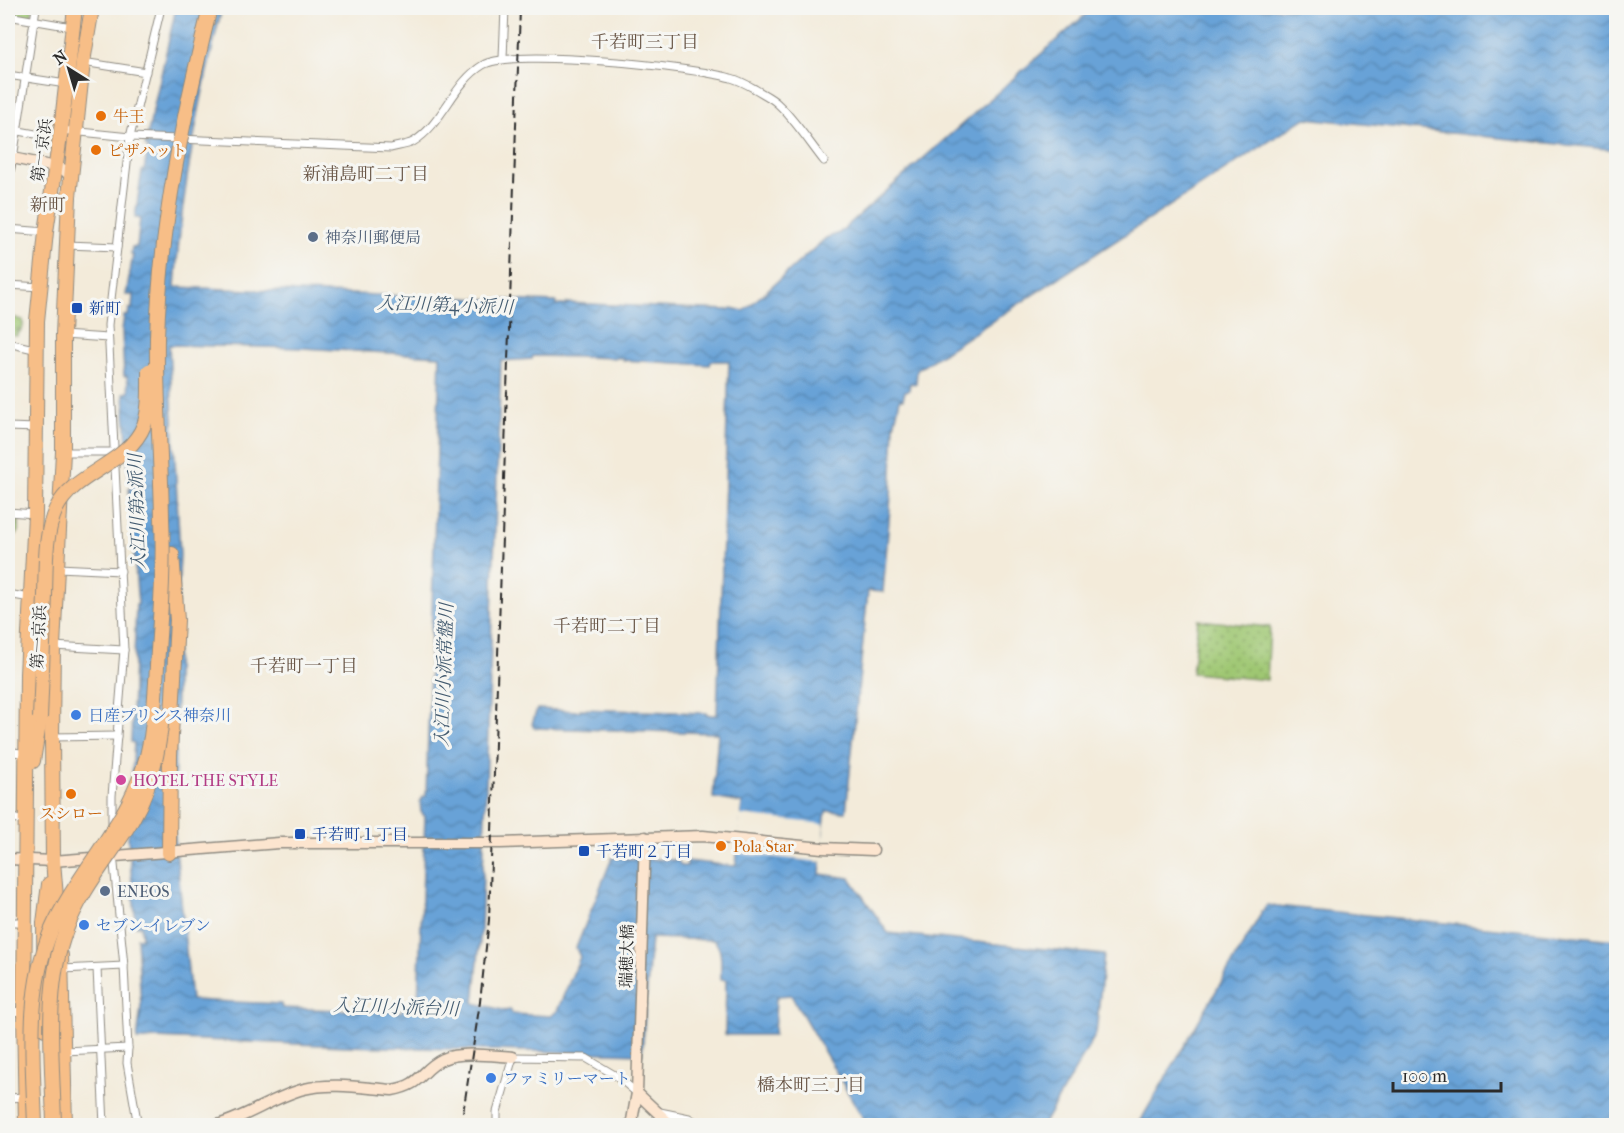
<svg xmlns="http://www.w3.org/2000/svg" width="1624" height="1133" viewBox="0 0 1624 1133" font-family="'IM FELL French Canon','Noto Serif JP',serif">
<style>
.grass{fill:url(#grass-dots);stroke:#65794e;stroke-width:1.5}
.cemetery{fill:url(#cemetery-stones);stroke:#65794e;stroke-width:1.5}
.park{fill:#9fc772;stroke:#65794e;stroke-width:1.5}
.water{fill:url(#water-waves);stroke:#496681;stroke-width:1.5;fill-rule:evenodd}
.pier{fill:#f3ebda}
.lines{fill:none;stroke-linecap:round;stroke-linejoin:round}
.street-casing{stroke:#8f8b82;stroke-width:9}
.secondary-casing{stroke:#8f8b82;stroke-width:13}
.highway-casing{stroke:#8f8b82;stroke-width:16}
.street{stroke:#fff;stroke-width:7}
.secondary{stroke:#fce5cf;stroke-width:10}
.highway{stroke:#f7be87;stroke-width:14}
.rail{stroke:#2b2b2b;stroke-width:2;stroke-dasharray:9 4.5;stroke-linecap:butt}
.highway-bridge-casing{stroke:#8f8b82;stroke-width:16;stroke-linecap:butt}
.highway-bridge{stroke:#f7be87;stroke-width:14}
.food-dot{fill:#e8710a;stroke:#f6f6f2;stroke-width:2}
.service-dot{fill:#5c6f8a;stroke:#f6f6f2;stroke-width:2}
.transit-dot{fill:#1a4fb4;stroke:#f6f6f2;stroke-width:2}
.shop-dot{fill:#3f7fe0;stroke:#f6f6f2;stroke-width:2}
.hotel-dot{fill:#d1479c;stroke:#f6f6f2;stroke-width:2}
.labels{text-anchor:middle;stroke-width:6;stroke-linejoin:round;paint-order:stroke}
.food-label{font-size:16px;fill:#c56008;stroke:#f6f6f2;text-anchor:start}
.street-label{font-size:16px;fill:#2b2b2b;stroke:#f6f6f2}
.service-label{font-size:16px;fill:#4e5e75;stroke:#f6f6f2;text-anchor:start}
.transit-label{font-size:16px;fill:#164399;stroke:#f6f6f2;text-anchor:start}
.shop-label{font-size:16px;fill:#366cbe;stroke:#f6f6f2;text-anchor:start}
.hotel-label{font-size:16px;fill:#b23c85;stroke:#f6f6f2;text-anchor:start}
.neighbourhood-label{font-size:18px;fill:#685546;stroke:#f6f6f2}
.water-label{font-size:18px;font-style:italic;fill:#435b70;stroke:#f6f6f2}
</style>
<defs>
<pattern id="grass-dots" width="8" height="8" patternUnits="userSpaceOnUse" patternTransform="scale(1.5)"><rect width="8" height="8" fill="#9fc772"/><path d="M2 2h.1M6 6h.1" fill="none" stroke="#82a25e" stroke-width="1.8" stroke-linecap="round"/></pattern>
<pattern id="cemetery-stones" width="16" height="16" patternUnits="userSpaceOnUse" patternTransform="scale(1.5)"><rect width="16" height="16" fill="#9fc772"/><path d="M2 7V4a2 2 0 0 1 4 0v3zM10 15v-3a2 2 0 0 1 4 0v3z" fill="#82a25e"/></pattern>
<pattern id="water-waves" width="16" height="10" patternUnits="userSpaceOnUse" patternTransform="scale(1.5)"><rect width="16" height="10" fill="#67a2d7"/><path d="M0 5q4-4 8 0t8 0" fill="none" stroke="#5584af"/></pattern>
</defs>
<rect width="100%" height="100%" fill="#f6f6f2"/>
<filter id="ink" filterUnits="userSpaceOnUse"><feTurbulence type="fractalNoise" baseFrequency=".0167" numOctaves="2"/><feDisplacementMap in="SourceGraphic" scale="12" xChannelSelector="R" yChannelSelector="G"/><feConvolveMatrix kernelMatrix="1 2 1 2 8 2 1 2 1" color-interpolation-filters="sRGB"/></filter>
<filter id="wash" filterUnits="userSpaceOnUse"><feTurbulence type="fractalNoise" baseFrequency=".008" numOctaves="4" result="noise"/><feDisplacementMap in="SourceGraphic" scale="24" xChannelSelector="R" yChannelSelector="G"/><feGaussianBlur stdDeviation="1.35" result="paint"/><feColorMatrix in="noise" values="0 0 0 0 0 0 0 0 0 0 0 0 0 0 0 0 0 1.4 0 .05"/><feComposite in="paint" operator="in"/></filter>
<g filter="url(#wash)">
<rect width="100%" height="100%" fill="#f3ebda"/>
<!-- grass -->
<path class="grass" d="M1198 620 1270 627 1267 680 1192 673Z"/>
<!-- cemetery -->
<g class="cemetery">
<path d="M8 316 23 320V327L17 336 8 335Z"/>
<path d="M8 516 19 517V528L16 535 8 534Z"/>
</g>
<!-- park -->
<path class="park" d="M10 8H33L31 17 11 14Z"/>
<!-- water -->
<g class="water">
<path d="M176 8H222C199 99 181 193 175 287L556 302V305H567V303L728 310 732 308 744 311 826 238 839 233 1093 8H1616V150L1305 118 917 370 916 384 910 383 909 390 905 391 903 399H900L894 426 891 496 883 592 868 591 846 812 826 811 819 862H821L820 874 850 878 888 933 1104 955 1096 1034 1043 1125H867L791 995 778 996 776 999 774 1035H725L726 980 721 979C720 966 724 948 713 940L651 938 642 1054 344 1046 155 1038 137 1040 141 1007 137 938 142 937 141 926H136L128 838 134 743 131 742 136 605H138L129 488H133V480L129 479 124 393 129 392 127 376H124L122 330 124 316H128L129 309H132L133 295H126L133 255 131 254 132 247H137L140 218H135L142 171H144L148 147 145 146ZM169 345 302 348 440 356 426 796 422 797V800L420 801 421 812 425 817 418 1003 411 1007H403L402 1012 282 1008 281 1004 191 1000 174 829 177 611 180 555ZM533 356 623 358V360L710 365 711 361H729L717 715H706V713L580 709V711L537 709 532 724 534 728 718 733 713 798 742 803 736 865 734 866 687 861V866H682L677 860 612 858 576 948 580 957 557 1011 551 1016 512 1014 510 1009 506 1011 474 1003 481 929 501 361 532 359Z"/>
<path d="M1267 905 1616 940V1125H1138L1261 914V911H1263Z"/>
</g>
<!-- pier -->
<path class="pier" d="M740 815 824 824 821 862 736 853Z"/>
</g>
<g filter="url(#ink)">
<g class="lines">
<defs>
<g id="street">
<path d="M8 16 72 27"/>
<path d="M503 58 505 8"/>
<path d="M89 63 146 72"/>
<path d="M8 75 66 84"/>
<path d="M8 129 41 135"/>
<path d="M61 130 130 137 391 148C398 146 407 145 413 142 443 124 453 83 483 65 511 48 695 67 731 78 739 80 748 85 755 89 763 94 772 98 778 104 795 120 809 142 824 161"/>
<path d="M11 158 14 152 36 8"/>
<path d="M8 229 46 232"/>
<path d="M67 245 117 247"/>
<path d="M8 285 41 287"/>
<path d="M63 335 108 338"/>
<path d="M8 343 38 350"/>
<path d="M8 427 37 428"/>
<path d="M63 452H114"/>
<path d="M8 512 35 514"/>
<path d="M58 568 121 571"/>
<path d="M8 594 30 598"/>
<path d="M53 646 124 650"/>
<path d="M52 737 117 736"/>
<path d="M8 751 26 754"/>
<path d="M8 816 25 822"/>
<path d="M112 828V796L124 650 108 325 130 137 161 8"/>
<path d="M113 854 124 966 128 1048 127 1063 138 1126"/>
<path d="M8 922H25"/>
<path d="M97 968 104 1126"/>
<path d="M62 969 124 966"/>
<path d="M8 1012 24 1011"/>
<path d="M64 1051 128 1048"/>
<path d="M8 1098 25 1097"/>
<path d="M660 1112 689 1118 702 1126"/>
<path d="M497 1126V1112L513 1057 586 1058 618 1077 637 1093"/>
</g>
<g id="secondary">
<path d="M8 157 55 167 63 169 71 177"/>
<path d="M8 172 11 158"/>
<path d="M8 859 53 861 279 843H500L703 836 822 848 873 850"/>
<path d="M637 1093 672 1126"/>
<path d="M214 1126C246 1118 273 1097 304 1089 332 1082 364 1088 392 1090 423 1085 420 1070 443 1059 461 1051 494 1056 513 1057"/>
<path d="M631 1126 637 1093 645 837"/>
</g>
<g id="highway">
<path d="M33 761 40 718"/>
<path d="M169 853 170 755 177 620 172 554"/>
<path d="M58 921 53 861 52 737 53 646 63 452V335L69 197 83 62 92 8"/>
<path d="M61 955 65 1126"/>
<path d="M45 1029 44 923 49 884"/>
<path d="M26 1126 24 1011 27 674 35 514 37 321 46 232 61 130 75 8"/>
</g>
</defs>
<!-- street casing -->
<use href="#street" class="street-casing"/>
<!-- secondary casing -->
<use href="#secondary" class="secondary-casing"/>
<!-- highway casing -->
<use href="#highway" class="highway-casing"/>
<!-- street -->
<use href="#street" class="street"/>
<!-- secondary -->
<use href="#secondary" class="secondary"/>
<!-- highway -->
<use href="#highway" class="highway"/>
<!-- rail -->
<path class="rail" d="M461 1126 480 1002 489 920 520 8"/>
<defs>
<g id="highway-bridge">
<path d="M40 718C42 677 43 636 45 595 46 567 44 535 56 509 75 471 128 465 144 425 150 410 149 388 149 371"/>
<path d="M35 1126C33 1061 25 993 51 931 82 862 138 817 151 737 155 709 156 679 158 651 161 606 164 562 162 518 161 458 156 398 157 338 160 225 183 117 210 8"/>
<path d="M54 1126C53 1063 43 989 66 930 81 889 110 857 132 820 151 787 159 753 162 715"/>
</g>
</defs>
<!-- highway-bridge casing -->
<use href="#highway-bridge" class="highway-bridge-casing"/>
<!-- highway-bridge -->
<use href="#highway-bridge" class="highway-bridge"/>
</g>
</g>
<!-- markers -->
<g class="food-dot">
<circle cx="101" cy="116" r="6"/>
<circle cx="96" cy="150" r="6"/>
<circle cx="71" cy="794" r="6"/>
<circle cx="721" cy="846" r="6"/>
</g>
<g class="service-dot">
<circle cx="313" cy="237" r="6"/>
<circle cx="105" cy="891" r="6"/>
</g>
<g class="transit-dot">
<rect x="71" y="302" width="12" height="12" rx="3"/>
<rect x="294" y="828" width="12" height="12" rx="3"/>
<rect x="578" y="845" width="12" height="12" rx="3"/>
</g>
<g class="shop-dot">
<circle cx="76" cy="715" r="6"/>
<circle cx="84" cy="925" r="6"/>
<circle cx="491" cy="1078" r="6"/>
</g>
<circle class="hotel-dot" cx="121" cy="780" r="6"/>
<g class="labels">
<!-- food labels -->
<g class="food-label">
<text x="113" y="122">牛王</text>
<text x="108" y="156">ピザハット</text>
<text x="71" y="819" text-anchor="middle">スシロー</text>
<text x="733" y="852">Pola Star</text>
</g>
<!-- street labels -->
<g class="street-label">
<text transform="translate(41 150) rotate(-82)" y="6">第一京浜</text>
<text transform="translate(38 637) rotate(-87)" y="6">第一京浜</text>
<text transform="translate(626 956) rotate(-88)" y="6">瑞穂大橋</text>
</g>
<!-- service labels -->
<g class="service-label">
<text x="325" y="243">神奈川郵便局</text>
<text x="117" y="897">ENEOS</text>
</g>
<!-- transit labels -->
<g class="transit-label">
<text x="89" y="314">新町</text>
<text x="312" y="840">千若町１丁目</text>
<text x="596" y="857">千若町２丁目</text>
</g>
<!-- shop labels -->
<g class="shop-label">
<text x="88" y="721">日産プリンス神奈川</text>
<text x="96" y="931">セブン-イレブン</text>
<text x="503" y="1084">ファミリーマート</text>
</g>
<!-- hotel labels -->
<g class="hotel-label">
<text x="133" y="786">HOTEL THE STYLE</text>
</g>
<!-- neighbourhood labels -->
<g class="neighbourhood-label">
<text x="645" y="48">千若町三丁目</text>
<text x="366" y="180">新浦島町二丁目</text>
<text x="48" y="211">新町</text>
<text x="607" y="632">千若町二丁目</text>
<text x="304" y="672">千若町一丁目</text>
<text x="811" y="1091">橋本町三丁目</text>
</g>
<!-- water labels -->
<g class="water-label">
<text transform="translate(445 305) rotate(2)" y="6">入江川第4小派川</text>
<text transform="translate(137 512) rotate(-92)" y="6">入江川第2派川</text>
<text transform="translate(444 675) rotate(-88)" y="6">入江川小派常盤川</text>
<text transform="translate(396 1007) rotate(2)" y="6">入江川小派台川</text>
</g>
</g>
<!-- margin -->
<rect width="1624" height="1133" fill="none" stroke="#f6f6f2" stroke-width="30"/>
<!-- north arrow -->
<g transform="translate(69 69) rotate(323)" stroke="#f6f6f2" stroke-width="4.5" paint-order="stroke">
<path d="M0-4.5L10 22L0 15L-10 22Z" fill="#2b2b2b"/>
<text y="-9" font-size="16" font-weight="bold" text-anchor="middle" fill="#2b2b2b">N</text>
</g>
<!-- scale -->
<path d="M1393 1082v9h108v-9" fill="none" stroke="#2b2b2b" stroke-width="3"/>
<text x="1402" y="1082" font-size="18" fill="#2b2b2b" stroke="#f6f6f2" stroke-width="4.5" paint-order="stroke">100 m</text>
</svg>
